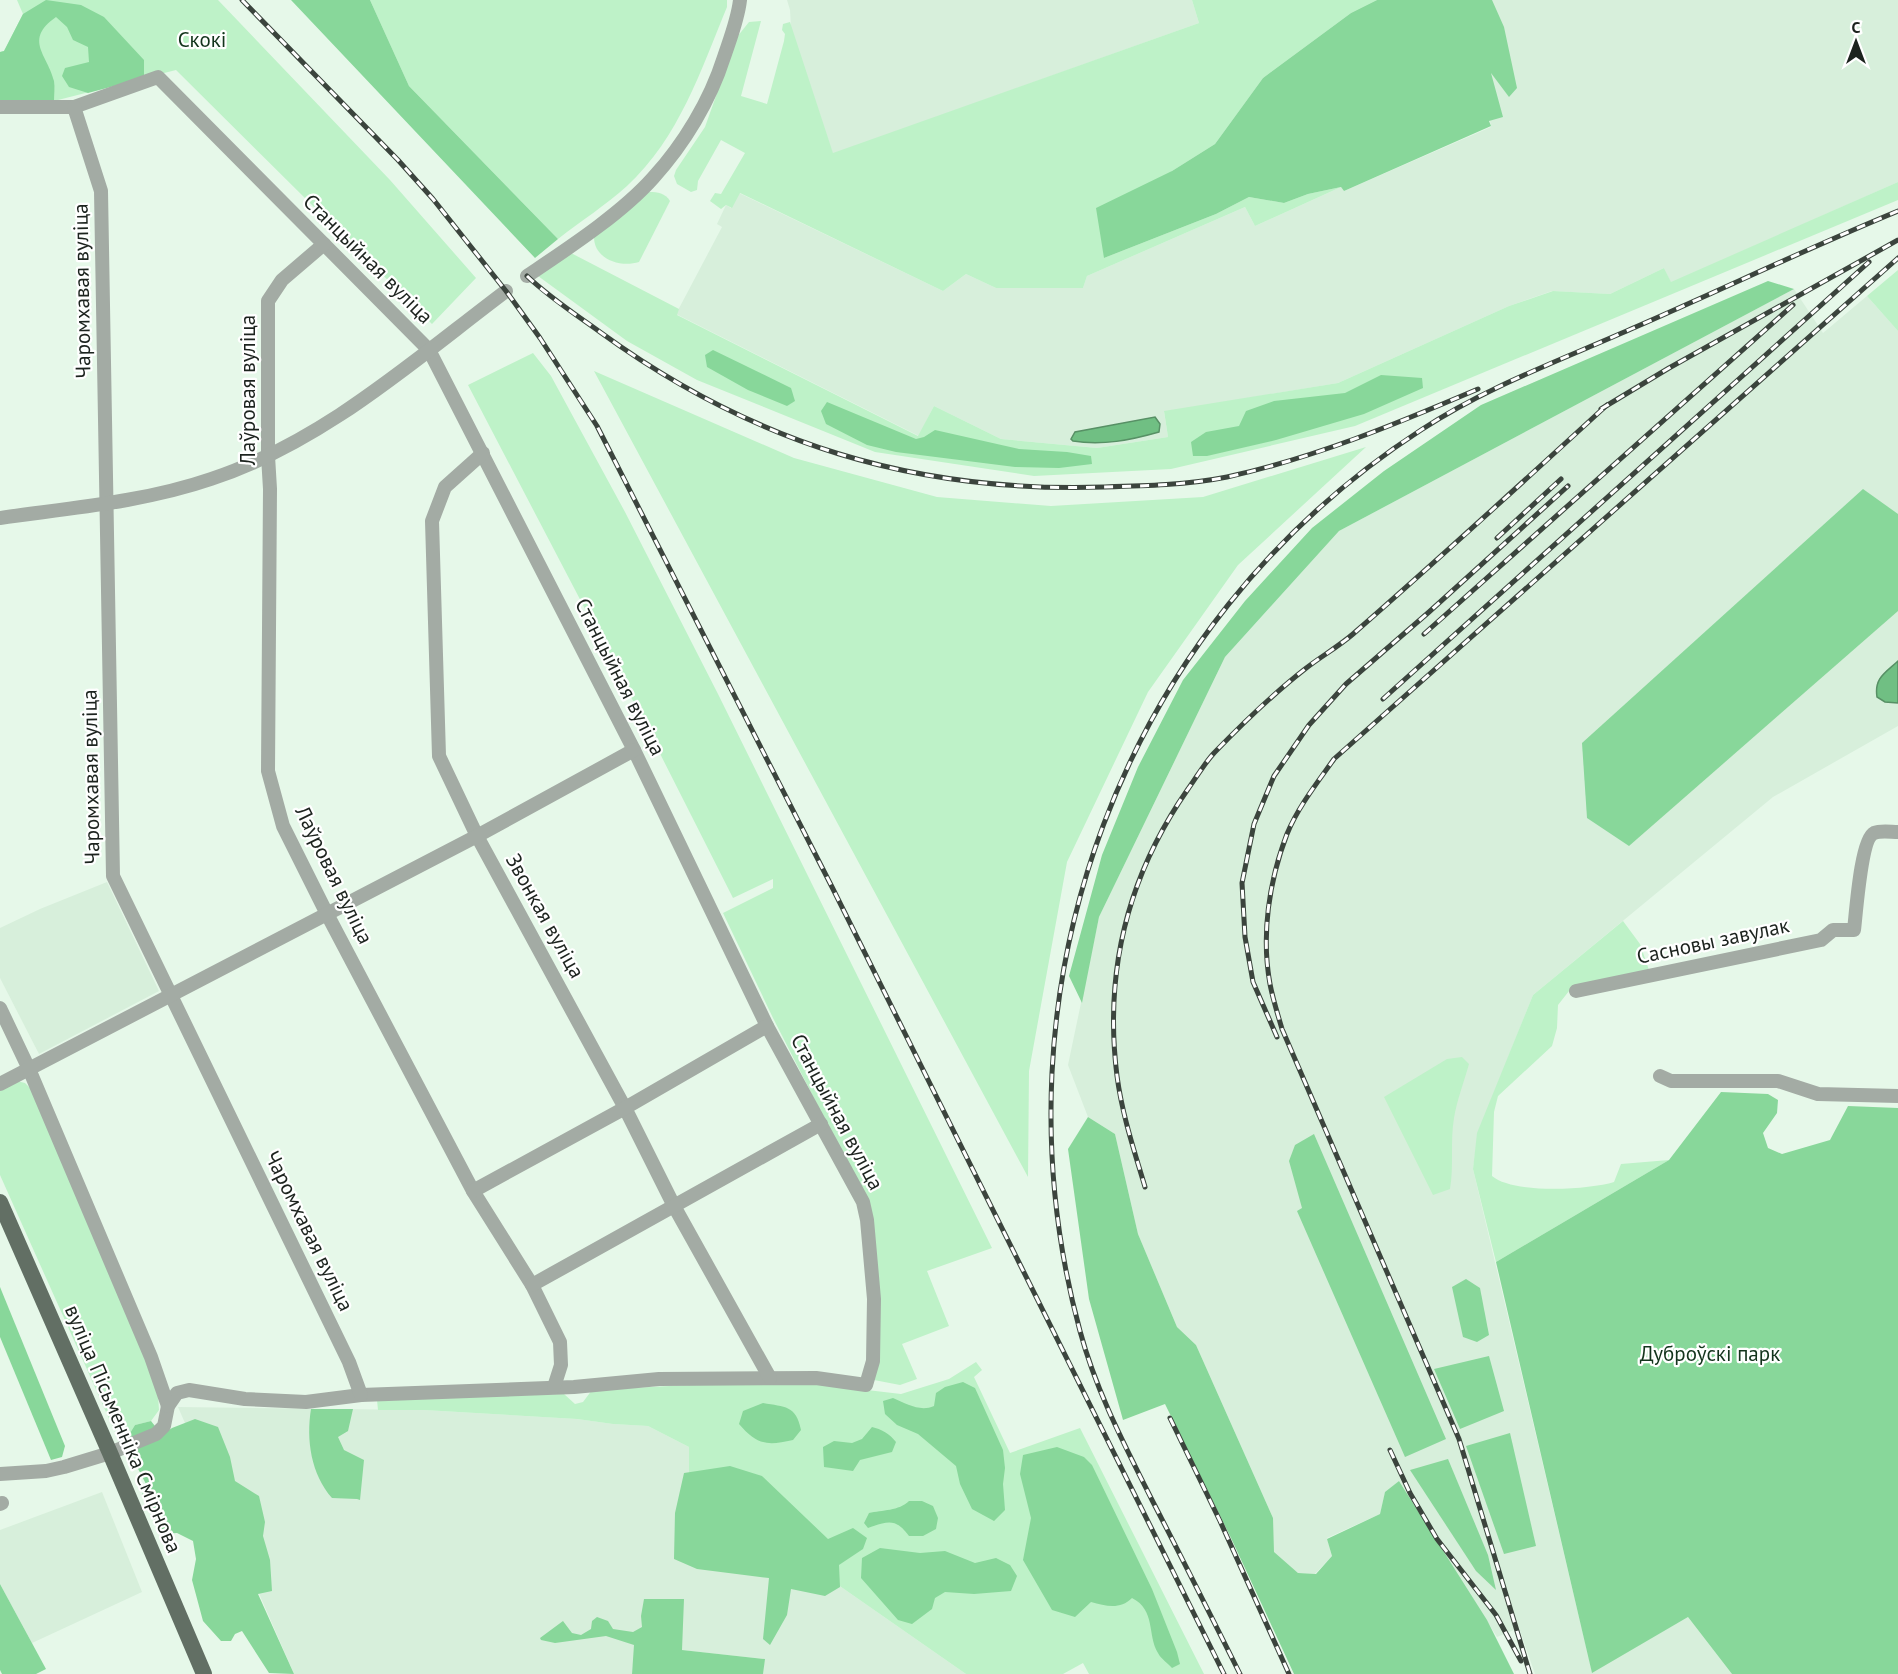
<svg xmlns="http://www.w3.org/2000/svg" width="1898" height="1674" viewBox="0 0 1898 1674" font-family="'PT Sans',sans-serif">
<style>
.built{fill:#d7efdb}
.green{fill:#bef2c8}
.forest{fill:#88d79a}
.water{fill:#70bf83;stroke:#579065;stroke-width:1.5}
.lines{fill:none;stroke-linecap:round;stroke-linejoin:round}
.minor{stroke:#a3aba4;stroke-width:14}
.major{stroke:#626f64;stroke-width:16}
.rail-casing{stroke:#3b443d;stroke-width:5}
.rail{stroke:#fff;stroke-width:3;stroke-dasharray:9;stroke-linecap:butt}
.labels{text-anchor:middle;stroke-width:4.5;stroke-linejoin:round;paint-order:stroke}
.park-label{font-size:21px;fill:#13341c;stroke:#fff}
.street-label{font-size:21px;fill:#1c231e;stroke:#fff}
</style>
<rect width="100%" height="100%" fill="#e6f8e9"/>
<!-- built -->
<g class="built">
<path d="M787 0H1192L1199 23 833 154 791 28 790 10Z"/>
<path d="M1471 0H1898V182L1671 283 1664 268 1610 294 1552 291 1509 306 1338 383 1164 412 1168 437 1097 448 1001 439 934 406 919 436 676 314 722 227 717 224 726 205 731 208 739 193 943 291 966 274 996 288H1083L1087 276 1245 207 1255 226 1341 187 1344 191 1491 127Z"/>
<path d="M1794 289 1823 333 1867 296 1898 331V726L1773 797 1533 995 1478 1133 1473 1169 1592 1672 1688 1617 1732 1674H1535L1519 1628 1497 1637 1399 1481 1385 1493 1380 1514 1327 1538 1332 1556 1315 1574 1298 1573 1273 1552V1518L1196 1345 1177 1327 1138 1234 1115 1134 1088 1117 1068 1065 1099 917 1225 657 1339 531Z"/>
<path d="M107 882 159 991 39 1054 0 978V928L40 909Z"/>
<path d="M178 1407 424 1410 577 1419 613 1424 648 1426 689 1447 801 1559 966 1674H763L764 1659 635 1645 632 1674H294Z"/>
<path d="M102 1492 142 1592 32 1643 0 1584V1530Z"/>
</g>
<!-- green -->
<g class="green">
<path d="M17 0H218L390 180 476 278 432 324 176 70 54 101 0 52 4 51 23 14Z"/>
<path d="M370 0H727V7C701 70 679 138 627 186 606 205 581 221 558 239L409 86Z"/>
<path d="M1192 0H1377L1351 13 1263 78 1215 144 1172 171 1104 258 1216 214 1249 197 1284 203 1308 194 1341 187 1255 226 1245 207 1087 276 1083 288H996L966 274 943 291 740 193 732 208 726 205 721 209 710 201 715 193 721 194 745 153 721 140 698 181 697 190 691 192 677 184 674 176 676 170 705 127 737 37 749 22 761 21 741 96 767 104 784 41 785 34 782 30 783 24 790 22 833 153 1199 23Z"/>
<path d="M1898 182V200L1355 426 1171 469 1034 476 875 452 697 380 627 341 538 276 571 253 679 309 677 315 918 436 934 406 1001 439 1097 448 1168 437 1164 411 1338 383 1509 306 1553 291 1610 294 1664 268 1671 282Z"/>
<path d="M649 192C658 192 665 193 670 201L639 262C620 268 594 259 594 237Z"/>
<path d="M1898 270V331L1867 296Z"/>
<path d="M533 353 551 376 625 512 718 694 992 1248 927 1271 949 1326 902 1344 917 1379 900 1385 874 1380 870 1208 773 1018 723 913 773 888V879L733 898 642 718 468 385Z"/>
<path d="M594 371 794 458 937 497 1051 506 1203 497 1366 447 1238 565 1148 692 1067 862 1029 1071 1028 1177Z"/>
<path d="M1623 921 1640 944 1649 970 1594 982 1569 991 1558 1005 1557 1028 1552 1046 1498 1096 1494 1112 1492 1176C1513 1194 1588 1190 1614 1182L1621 1164 1669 1160 1496 1262 1473 1169 1477 1133 1533 995Z"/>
<path d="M1462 1057 1469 1064C1464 1082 1457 1100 1454 1118 1450 1142 1454 1165 1450 1189L1433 1195 1384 1097 1447 1059Z"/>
<path d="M17 1081 25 1083 33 1091 139 1342 158 1396 159 1410 151 1421 135 1425 127 1438 115 1432 0 1175V1091Z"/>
<path d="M976 1362 982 1370 974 1377 1010 1453 1080 1428 1204 1674H1089L1083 1663 1063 1674H966L801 1559 689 1497V1447L648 1426 613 1424 577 1419 424 1410H378L377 1400 564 1394 575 1404 583 1402 592 1390 689 1385 816 1384 901 1394 949 1379Z"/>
</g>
<!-- forest -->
<g class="forest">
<path d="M46 0 81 5 104 17 144 60V78L88 93 69 87 62 76 65 68 89 62 88 47 73 40 67 27 56 17C23 40 48 55 54 81 55 87 54 95 54 101L0 102V52L4 51 23 14Z"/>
<path d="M291 0H370L409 86 558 239 535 258Z"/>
<path d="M1377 0H1492L1504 27 1517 88 1509 97 1491 73 1503 117 1489 121 1491 126 1344 191 1341 187 1308 194 1284 203 1249 197 1216 214 1104 258 1096 208 1172 171 1215 144 1263 78 1351 13Z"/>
<path d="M1768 281 1794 289 1339 531 1225 657 1099 917 1082 1003 1069 976 1102 855 1138 767 1183 680 1245 601 1312 528 1384 471 1481 405Z"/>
<path d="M713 350 791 388 795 401 787 406 748 390 707 367 705 355Z"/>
<path d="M1381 375 1422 378 1423 388 1364 414 1276 440 1207 456H1193L1191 442 1206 432 1239 426 1246 411 1274 401 1345 393Z"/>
<path d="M827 402 916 439 924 437 935 430 1019 449 1067 452 1091 456 1092 464 1059 468 1015 467 896 452 867 445 826 424 821 411Z"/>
<path d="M1863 489 1898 514V611L1629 846 1587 818 1582 743Z"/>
<path d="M1721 1092 1768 1094 1778 1100 1777 1113 1763 1133 1768 1148 1782 1154 1830 1140 1848 1106 1898 1108V1674H1732L1688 1617 1592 1673 1496 1262 1669 1160Z"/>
<path d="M1088 1117 1115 1134 1138 1234 1177 1327 1196 1345 1273 1518 1274 1552 1298 1573 1316 1574 1332 1556 1327 1539 1380 1514 1385 1492 1399 1481 1487 1620 1514 1674H1294L1231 1538 1165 1404 1123 1420 1089 1299 1068 1149Z"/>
<path d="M1314 1134 1446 1439 1405 1457 1297 1211 1302 1208 1289 1161 1295 1145Z"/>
<path d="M1466 1279 1480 1288 1489 1335 1477 1342 1463 1337 1452 1287Z"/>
<path d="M0 1287 65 1446 62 1457 51 1460 0 1337Z"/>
<path d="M1489 1356 1504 1411 1460 1429 1434 1369Z"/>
<path d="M963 1382 975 1388 1003 1450 1005 1468 1003 1484 1005 1510 994 1521 972 1509 960 1484 956 1466 918 1434 897 1425 885 1414 883 1401 893 1398C907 1404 920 1412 934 1406L936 1393 945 1387Z"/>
<path d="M763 1403C785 1407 796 1405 801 1430L793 1440C767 1446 757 1445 739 1424L743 1411Z"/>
<path d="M311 1409H353L348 1431 338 1437 344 1450 364 1460 360 1500 357 1499 332 1498C311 1474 306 1440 311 1409Z"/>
<path d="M195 1419 218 1427 230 1457 235 1481 259 1496 265 1522 263 1536 270 1560 272 1591 258 1594 294 1674 269 1673 242 1631 235 1634 231 1641H221L203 1621 192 1580 196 1559 193 1541 177 1533 163 1534 159 1530 142 1495 146 1484 135 1463 127 1438 135 1425 151 1421 162 1435 172 1428Z"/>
<path d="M872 1427C881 1429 890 1434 896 1442L892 1452 860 1460 853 1471 824 1467 823 1447 834 1441 852 1443 862 1439Z"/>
<path d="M1510 1433 1536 1546 1504 1554 1466 1446Z"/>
<path d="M1057 1447 1084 1457 1092 1465 1152 1589 1177 1652 1180 1664 1172 1668C1168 1663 1161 1659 1158 1653 1147 1635 1156 1610 1132 1598 1120 1610 1106 1606 1091 1602L1075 1617 1052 1610 1023 1560 1031 1518 1020 1474 1023 1455Z"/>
<path d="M1448 1459 1488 1555 1496 1590 1476 1571 1410 1470Z"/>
<path d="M730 1466 762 1476 828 1539 853 1528 867 1538 863 1549 839 1565 840 1587 825 1596 791 1589 787 1615 770 1645 763 1639 769 1578 697 1569 674 1559 675 1513 684 1473Z"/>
<path d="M909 1501H922L933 1506 938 1518 936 1529 923 1536H909C896 1518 888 1521 868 1528L864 1523 869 1513C882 1510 899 1511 909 1501Z"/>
<path d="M880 1548 920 1553 945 1551 975 1563 996 1558 1010 1565 1017 1576 1011 1591 974 1594 945 1592 935 1598 932 1609 912 1624 898 1620 861 1578 862 1558Z"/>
<path d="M0 1584 46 1669 36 1674H2L0 1670Z"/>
<path d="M644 1599H684L682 1650 765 1659 763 1674H632L634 1645 606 1636 555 1643 541 1640 540 1638 563 1621 572 1633 581 1635 591 1629 592 1621 597 1617 608 1621 613 1629 633 1632 642 1627 641 1616Z"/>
</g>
<!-- water -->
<g class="water">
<path d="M1155 417 1160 424 1159 432C1131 440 1102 446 1073 441L1071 439 1075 432Z"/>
<path d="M1898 661V703L1885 702 1877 697C1874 678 1885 673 1898 661Z"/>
</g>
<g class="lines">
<!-- minor -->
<g class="minor">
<path d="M0 107H74L158 77 429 350 634 750 767 1026 863 1202 867 1220 874 1299 873 1361 866 1385 816 1378 659 1379 574 1387 361 1395 306 1402 245 1399 189 1390 177 1393 168 1406 164 1426 156 1434 110 1453 64 1467 46 1471 0 1474"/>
<path d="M74 107 101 191 113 876 349 1362 361 1395"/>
<path d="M324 244 282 280 268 301V456L270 489 268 771 283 826 327 914 473 1191 532 1285 560 1342 561 1365 554 1387"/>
<path d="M527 276C567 249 621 214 653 178 684 144 710 101 724 57 730 39 738 19 740 0"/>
<path d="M483 453 445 487 432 521 439 756 477 836 625 1108 674 1206 770 1378"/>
<path d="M0 518C70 508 144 502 211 479 323 442 413 361 506 291"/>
<path d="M1576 991 1821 940 1833 930H1854C1856 914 1861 839 1874 833 1881 830 1891 832 1898 832"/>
<path d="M0 1008 29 1069 151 1357 168 1406"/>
<path d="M1660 1076 1671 1081H1778L1818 1094 1898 1096"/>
<path d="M0 1084 477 836 634 750"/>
<path d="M473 1191 625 1108 767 1026"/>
<path d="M532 1285 821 1124"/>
<path d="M0 1504 2 1503"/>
</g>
<!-- major -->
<path class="major" d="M0 1202 110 1453 204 1674"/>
<defs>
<g id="rail">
<path d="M242 0 398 160 433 199 506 291 540 338 597 426 832 887 1224 1674"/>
<path d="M527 276C549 297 575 314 600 332 754 444 914 493 1104 487 1145 486 1187 485 1227 477 1314 458 1396 424 1478 389"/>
<path d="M1601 409 1669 368 1898 240"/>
<path d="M1497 538 1561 479"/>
<path d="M1424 634 1793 305"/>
<path d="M1383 699 1869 262"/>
<path d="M1277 1037 1253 982 1245 937 1242 883 1254 824 1274 776 1309 725 1346 684 1429 612 1568 486"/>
<path d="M1145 1187C1134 1150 1122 1114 1117 1076 1104 972 1128 875 1188 789 1196 778 1204 764 1214 753 1242 724 1273 694 1305 669 1320 657 1338 647 1353 634 1439 559 1523 482 1607 405"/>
<path d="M1170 1418 1220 1521 1289 1674"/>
<path d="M1390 1450 1410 1493 1437 1539 1496 1615 1521 1661"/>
<path d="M1240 1674C1211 1616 1182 1558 1152 1500 1125 1446 1096 1391 1080 1331 987 988 1122 624 1421 430 1486 387 1561 360 1631 329 1721 290 1808 248 1898 211"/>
<path d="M1530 1674 1459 1439 1282 1029C1278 1015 1273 1000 1270 984 1261 935 1269 881 1287 834 1298 807 1317 783 1334 759L1898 258"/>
</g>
</defs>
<!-- rail casing -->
<use href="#rail" class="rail-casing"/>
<!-- rail -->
<use href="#rail" class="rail"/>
</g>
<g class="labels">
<!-- park labels -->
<g class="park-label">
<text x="202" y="47">Скокі</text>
<text x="1710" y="1361">Дуброўскі парк</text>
</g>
<!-- street labels -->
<g class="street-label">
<text transform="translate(368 259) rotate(45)" y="7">Станцыйная вуліца</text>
<text transform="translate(82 291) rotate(-91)" y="7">Чаромхавая вуліца</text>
<text transform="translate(248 390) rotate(-90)" y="7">Лаўровая вуліца</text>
<text transform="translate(620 677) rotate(63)" y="7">Станцыйная вуліца</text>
<text transform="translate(91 777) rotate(-91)" y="7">Чаромхавая вуліца</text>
<text transform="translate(334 875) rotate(64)" y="7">Лаўровая вуліца</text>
<text transform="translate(545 916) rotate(61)" y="7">Звонкая вуліца</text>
<text transform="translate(1713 941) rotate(-12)" y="7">Сасновы завулак</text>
<text transform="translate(837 1112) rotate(62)" y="7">Станцыйная вуліца</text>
<text transform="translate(309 1231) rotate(64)" y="7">Чаромхавая вуліца</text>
<text transform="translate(123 1429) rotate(67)" y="7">вуліца Пісьменніка Смірнова</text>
</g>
</g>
<!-- north arrow -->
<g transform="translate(1856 42)" stroke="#ffffff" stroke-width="4.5" paint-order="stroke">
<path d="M0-4.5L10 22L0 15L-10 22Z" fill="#1c231e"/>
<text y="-9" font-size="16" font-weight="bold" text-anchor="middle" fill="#1c231e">С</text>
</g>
</svg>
